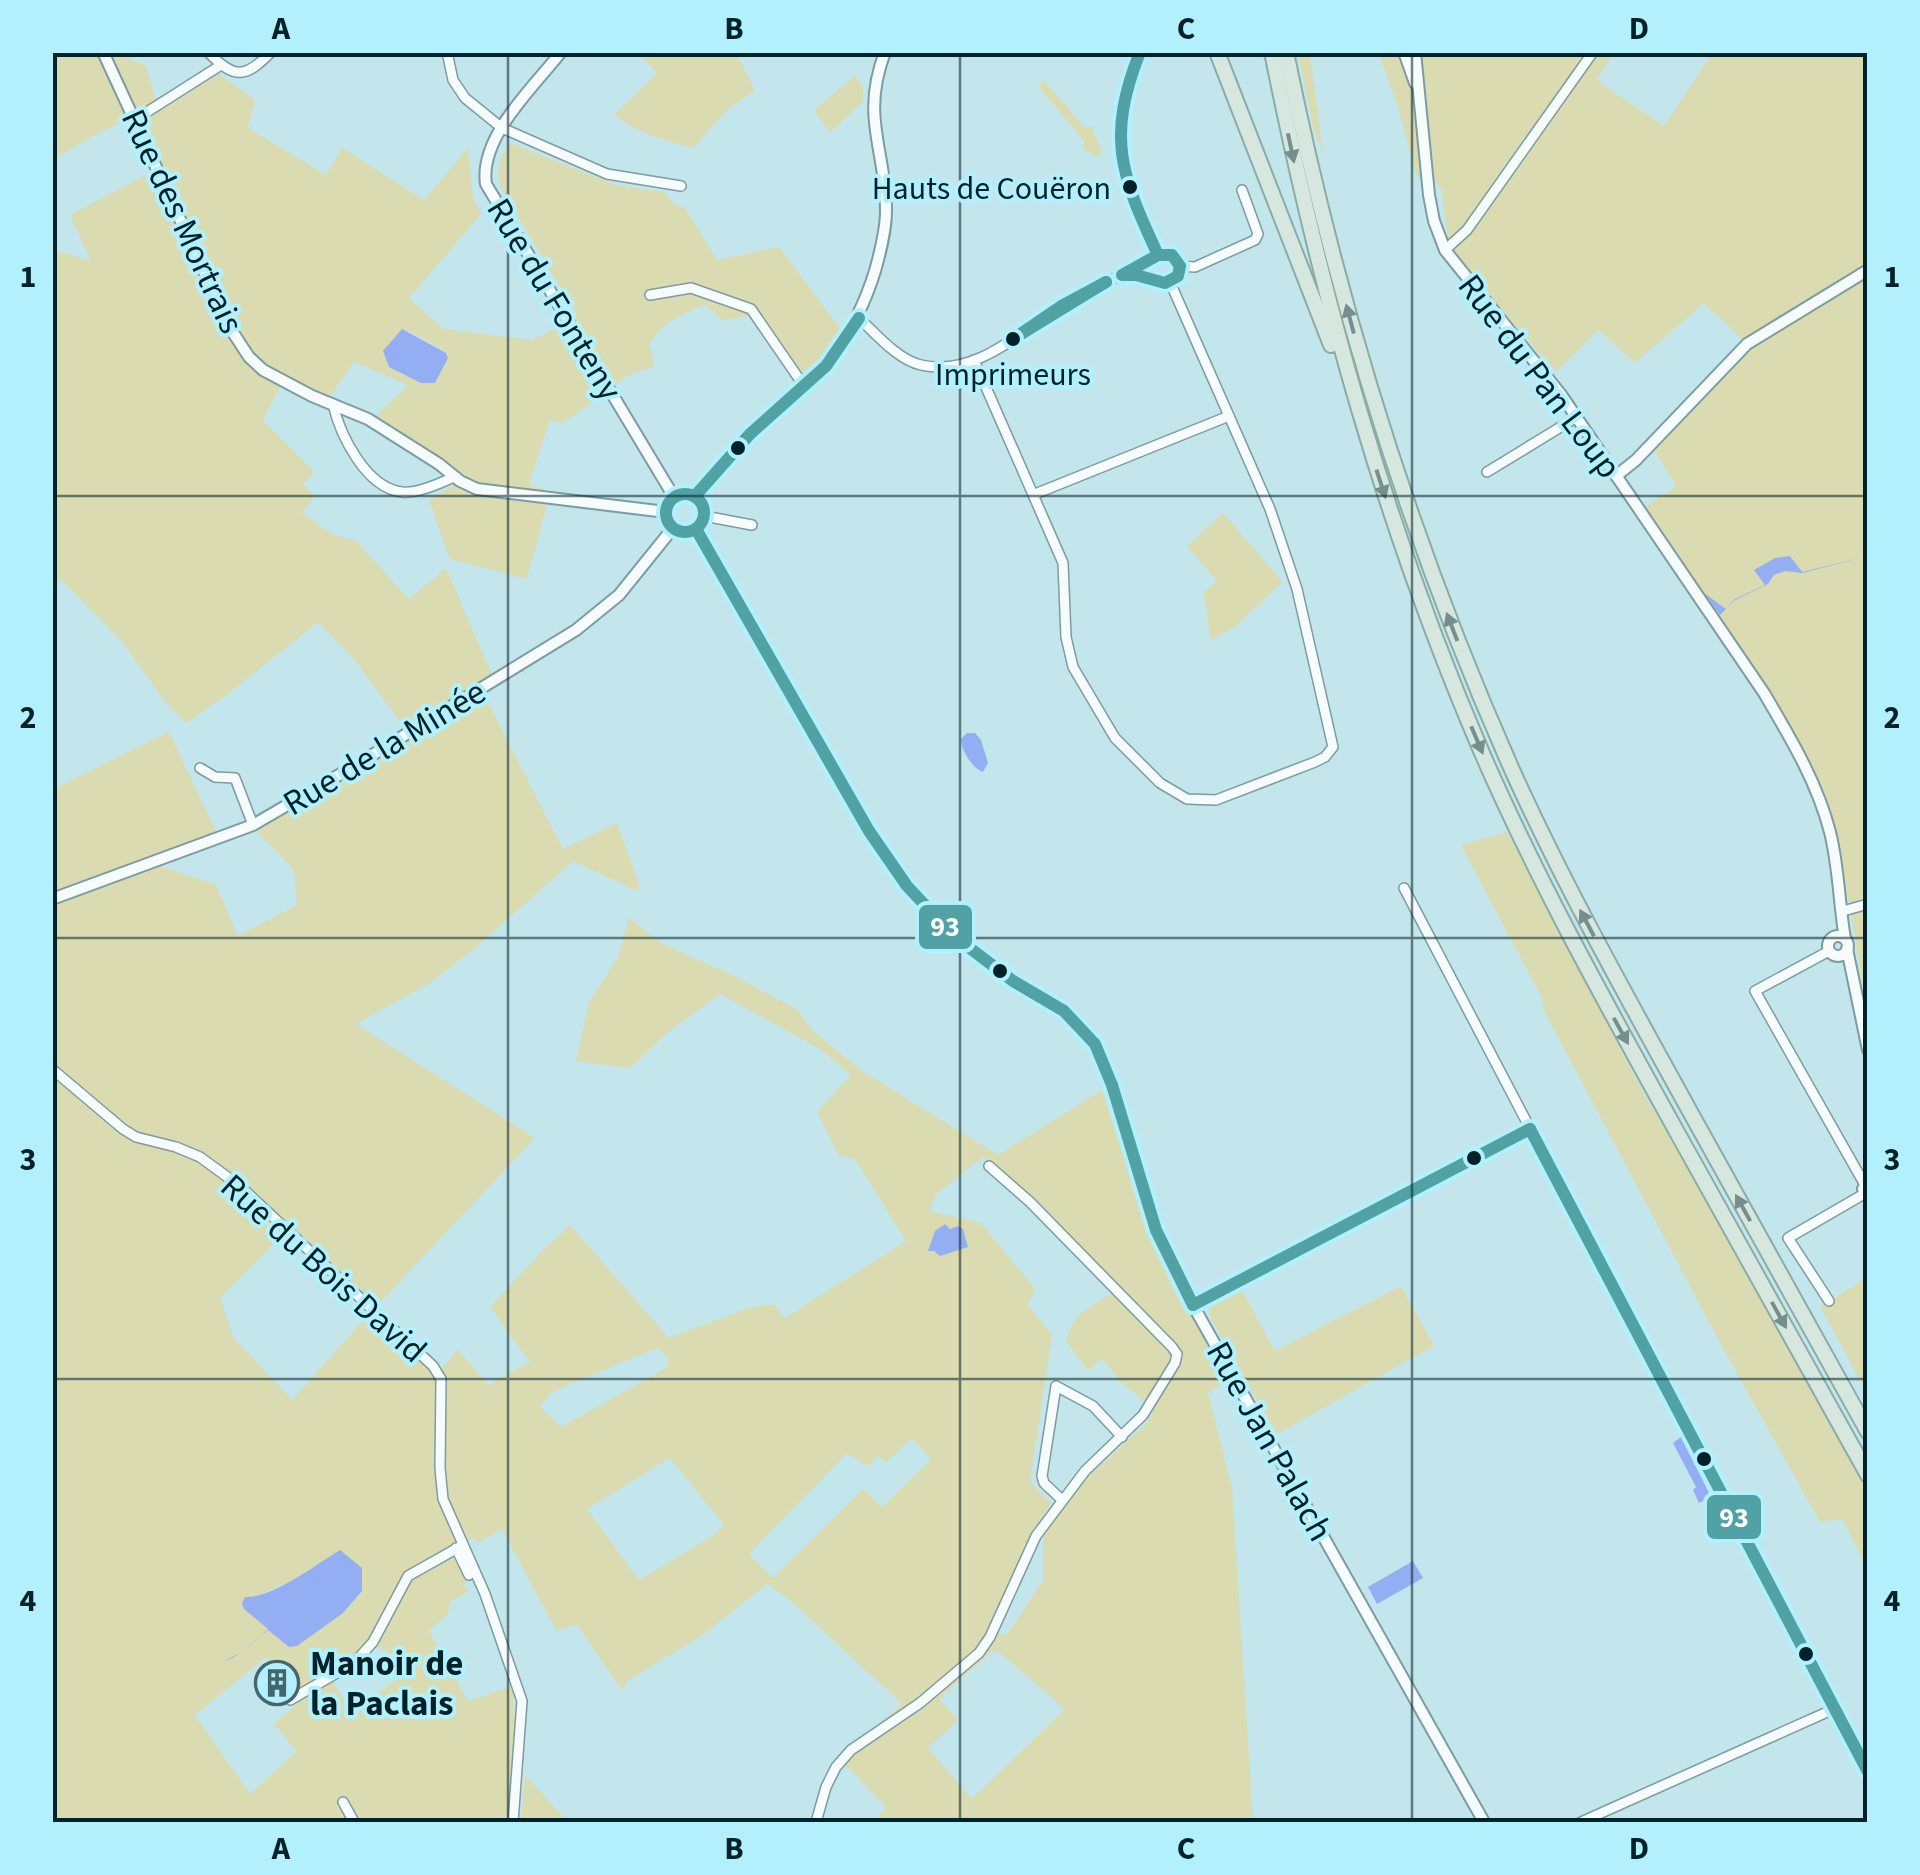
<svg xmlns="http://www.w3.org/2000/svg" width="1920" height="1875" viewBox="0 0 1920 1875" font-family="'Source Sans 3',sans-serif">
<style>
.green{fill:#dbdbb1;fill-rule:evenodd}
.water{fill:#93aef2}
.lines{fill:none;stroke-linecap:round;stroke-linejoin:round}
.minor-casing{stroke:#7c9ca2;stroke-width:12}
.tertiary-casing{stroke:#7c9ca2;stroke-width:14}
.trunk-casing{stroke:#8aaca5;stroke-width:18}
.minor{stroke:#f6fbfc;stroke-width:9}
.tertiary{stroke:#f6fbfc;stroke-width:10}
.trunk{stroke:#d6e7e0;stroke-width:14}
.bus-1-casing{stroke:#b2f0fd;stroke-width:20}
.bus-1{stroke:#51a2a5;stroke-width:12}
.oneway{fill:#768e8d}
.grid{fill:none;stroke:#002228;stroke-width:2.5;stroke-opacity:0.55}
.bus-dot{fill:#002228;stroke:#b2f0fd;stroke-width:4}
.labels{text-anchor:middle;stroke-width:8;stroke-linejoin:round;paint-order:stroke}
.bus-label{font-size:32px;fill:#002228;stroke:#b2f0fd;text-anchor:end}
.street-label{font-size:35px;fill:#002228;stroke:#b2f0fd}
.poi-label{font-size:35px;font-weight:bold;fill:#002228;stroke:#b2f0fd;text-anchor:start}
.line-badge{stroke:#b2f0fd;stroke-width:4}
.badge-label{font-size:28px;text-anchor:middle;font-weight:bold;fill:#fff}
.neatline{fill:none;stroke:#002228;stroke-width:4}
.grid-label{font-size:32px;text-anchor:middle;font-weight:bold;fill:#002228}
</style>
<rect width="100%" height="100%" fill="#c3e5ec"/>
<!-- green -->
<g class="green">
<path d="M53 53H117L146 66 156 102C122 123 86 138 53 160Z"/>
<path d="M638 53H736L755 90 727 110 693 148C665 140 637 133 614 115L657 73Z"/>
<path d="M1298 53H1310L1323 153 1314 131Z"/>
<path d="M1378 53H1614L1596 80 1664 126 1712 53H1867V1017C1856 939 1844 857 1816 783 1793 723 1754 669 1720 615L1726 609 1704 593 1645 507 1676 486 1654 450 1751 347 1704 303 1635 363 1598 330 1556 372 1455 256 1448 238 1441 187 1416 175 1397 103Z"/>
<path d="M219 74 255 100 248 128 326 175 342 148 424 200 468 148 473 198 481 214 409 298 443 329 533 340 577 316 501 188C495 168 499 160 510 143L616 185 664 192 674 204 685 208 717 260 779 247 843 332 805 375 760 314 722 320 706 305C684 312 660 324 649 345L655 366 627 376 562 424 550 420 529 484 544 489 546 508 527 579 450 559 429 500 457 483 451 467 374 418 408 385 354 362 329 398 284 378 263 420 315 472 303 484 315 496 302 513 332 534 356 541 409 599 446 568 492 675 479 685 563 849 617 823 639 884 637 891 573 861 475 948 427 985 356 1024 535 1138 374 1309 290 1228 220 1298 233 1337 292 1400 368 1315 431 1369 441 1370 458 1349 488 1385 530 1362 490 1307 544 1249 570 1225 669 1338 749 1308 773 1304 785 1318 906 1241 855 1159 839 1156 817 1112 851 1075 820 1049 720 994 667 1033 630 1068 576 1061 589 1002 618 957 629 918 661 943 736 977 798 1010 813 1031 862 1071 998 1155 1102 1090 1156 1250 1227 1382 1208 1392 1232 1488 1253 1822H873L886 1807 849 1768 831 1764 902 1704 790 1600 767 1584 701 1636 627 1681 622 1690 577 1625 556 1630 502 1529 477 1543 473 1538 457 1546 473 1578 464 1584 468 1592 450 1602 448 1614 429 1630 468 1701 513 1686 515 1721 507 1822H53V789L169 732 217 833 159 857 163 867 216 885 238 936 297 905 294 870 256 831 258 820 353 763 404 727 353 658 318 622 228 694 186 723 162 698 124 644 62 580 53 584V250L91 261 70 215 161 167 141 123ZM409 331 446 352 448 358 421 383 389 367 383 351ZM983 1157 993 1162 1121 1288C1099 1304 1069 1311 1067 1342L1088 1371 1102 1358 1120 1381 1154 1409 1147 1423 1083 1481 1043 1535V1580L1006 1636 988 1628 1028 1541 1051 1503 1030 1482 1052 1335 1028 1305 1035 1289 981 1223 930 1211 936 1194ZM657 1348 668 1357V1367L561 1427 540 1407 552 1392ZM912 1438 931 1459 882 1507 863 1489 773 1578 749 1554 847 1453 867 1466 878 1456 886 1462ZM670 1458 724 1525 713 1536 639 1580 587 1509ZM362 1568V1591L343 1613 249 1612 244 1609 245 1597 254 1598 284 1584ZM371 1643 387 1652 399 1679 351 1710 330 1678ZM991 1652H999L1065 1709 972 1799 928 1748 958 1720 939 1699ZM266 1657 300 1701 274 1724 297 1751 250 1794 195 1715Z"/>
<path d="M855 76 863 86V101L830 133 814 110Z"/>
<path d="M1044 80 1084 127 1091 126 1102 151 1097 157 1082 148 1084 141 1038 86Z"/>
<path d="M1223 513 1283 582 1234 627 1211 640 1204 592 1217 581 1187 546Z"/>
<path d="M1507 832 1643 1092 1717 1219 1867 1492V1567L1842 1519 1820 1522 1718 1339 1541 1005 1544 1002 1461 845Z"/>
<path d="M1867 1278V1393L1820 1306Z"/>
<path d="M1240 1286 1275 1351 1401 1286 1434 1346 1277 1434 1210 1317 1209 1309 1215 1299Z"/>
<path d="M525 1775 568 1822H521Z"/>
</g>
<!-- water -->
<g class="water">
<path d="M402 329 446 353 448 358 435 383H421L389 367 383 351Z"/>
<path d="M1790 556 1802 572 1868 556 1802 573 1785 571 1774 575 1768 584 1735 600 1720 615 1704 593 1726 609 1735 599 1765 585 1754 570 1775 558Z"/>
<path d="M967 733H975L981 740 988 763 983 772C972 768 961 750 961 739Z"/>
<path d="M945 1224 950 1229 958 1226 963 1229 968 1247 940 1256 934 1251H928L935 1231Z"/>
<path d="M1681 1437 1711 1497 1699 1503 1693 1490 1696 1487 1673 1443Z"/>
<path d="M340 1550 362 1568V1591L343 1613 297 1646 289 1647 268 1630C254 1640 242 1656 224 1661L242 1652 268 1629 244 1609 242 1603 245 1597C271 1599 317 1564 340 1550Z"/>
<path d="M1413 1561 1423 1578 1377 1604 1368 1587Z"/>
</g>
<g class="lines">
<defs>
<g id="minor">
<path d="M208 52C234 79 245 79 271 52"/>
<path d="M447 52 453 80 465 98 502 128 607 174 681 186"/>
<path d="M1140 52C1101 137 1121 176 1158 255"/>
<path d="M136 119 221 65"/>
<path d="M1445 250 1467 230 1593 52"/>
<path d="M1180 266 1195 267 1255 240 1258 234 1242 190"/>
<path d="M650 295 691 288 751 309 804 386"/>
<path d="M859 318C876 334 898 360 921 365 983 379 1032 319 1081 294 1107 281 1134 271 1158 255H1172L1180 266 1178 276 1165 283 1126 274"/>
<path d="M974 360 1063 563 1066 637 1073 667 1115 738 1160 783 1187 799 1216 800 1315 762 1325 757 1333 747 1297 589 1270 509 1170 282"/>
<path d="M333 404C340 435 366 488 402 492 416 494 441 483 454 477"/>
<path d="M1487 472 1577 417"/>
<path d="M1035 494 1229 416"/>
<path d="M704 516 752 525"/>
<path d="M200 768 215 777 235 778 253 825"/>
<path d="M1404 888 1868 1773"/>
<path d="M1843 911 1868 904"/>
<path d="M1829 951 1755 991 1865 1185"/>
<path d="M52 1069 123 1129 136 1137 176 1147 200 1157 241 1187 433 1366 441 1379 440 1468 443 1499 485 1594 522 1701 513 1822"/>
<path d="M1829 1301 1788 1238 1864 1194"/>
<path d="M1193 1305 1530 1129"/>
<path d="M1061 1499 1044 1483 1042 1476 1056 1386 1093 1406 1122 1437"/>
<path d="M456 1548 469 1575"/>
<path d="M290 1700 354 1663 373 1642 408 1576 463 1545"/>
<path d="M343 1802 354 1822"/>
<path d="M816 1822 826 1787 836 1767 851 1750 920 1703 979 1653 990 1637 1036 1536 1085 1471 1143 1415 1175 1363 1177 1354 1172 1347 1030 1202 989 1166"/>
<path d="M1581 1822 1834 1709"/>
</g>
<g id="tertiary">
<path d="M103 52 230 328 249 357 263 370 312 396 368 419 439 464 460 481 477 489 666 512"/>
<path d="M561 52C533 88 479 137 486 184L674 497"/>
<path d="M1404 52 1415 83"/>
<path d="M1415 52 1429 195 1434 221 1445 250 1562 396 1764 693C1790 737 1817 782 1830 832 1839 868 1839 904 1845 939"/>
<path d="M1616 476 1636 460 1747 344 1868 270"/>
<circle cx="685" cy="513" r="19"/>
<path d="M695 496C714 476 731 453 751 433 812 375 848 357 875 271 880 253 886 231 886 211 886 149 860 118 885 52"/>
<path d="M696 529 869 831 907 886 954 936 1013 981 1064 1011 1095 1044 1112 1085 1156 1230 1172 1268 1484 1822"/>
<path d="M52 899 253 825 356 765 576 630 619 595 673 528"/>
<circle cx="1838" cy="946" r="10"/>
<path d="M1847 949 1868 1050"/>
<path d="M1868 1183 1863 1189 1868 1197"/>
</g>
<g id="trunk">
<path d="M1217 52 1331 345"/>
<path d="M1272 52C1320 292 1385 528 1482 753 1539 884 1609 1009 1678 1134 1741 1247 1804 1361 1868 1475"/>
<path d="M1286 52C1336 300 1410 541 1513 772 1565 887 1627 997 1688 1108 1748 1216 1808 1324 1868 1432"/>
</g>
</defs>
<!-- minor casing -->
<use href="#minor" class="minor-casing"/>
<!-- tertiary casing -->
<use href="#tertiary" class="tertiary-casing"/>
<!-- trunk casing -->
<use href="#trunk" class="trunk-casing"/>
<!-- minor -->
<use href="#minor" class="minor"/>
<!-- tertiary -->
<use href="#tertiary" class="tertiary"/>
<!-- trunk -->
<use href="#trunk" class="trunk"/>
<defs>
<g id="bus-1">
<path d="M1140 52C1106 138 1121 175 1158 255"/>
<path d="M1158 255H1172L1180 266 1178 276 1165 283 1136 275H1122Z"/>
<path d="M1013 339 1063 305 1106 282"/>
<path d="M1013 339 1106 282"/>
<circle cx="685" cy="513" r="19"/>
<path d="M695 496 750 434 826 366 859 318"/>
<path d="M696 529 869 831 907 886 954 936 1013 981 1064 1011 1095 1044 1112 1085 1156 1230 1193 1305"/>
<path d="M1530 1129 1868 1772"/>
<path d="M1193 1305 1530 1129"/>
</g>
</defs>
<!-- bus-1 casing -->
<use href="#bus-1" class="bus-1-casing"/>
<!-- bus-1 -->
<use href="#bus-1" class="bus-1"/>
</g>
<!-- one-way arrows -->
<defs><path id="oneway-solid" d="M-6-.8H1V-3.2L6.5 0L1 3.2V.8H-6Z" transform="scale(2.5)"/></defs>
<g class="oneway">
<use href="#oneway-solid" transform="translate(1291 148) rotate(78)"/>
<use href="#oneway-solid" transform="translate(1350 319) rotate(-105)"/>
<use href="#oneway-solid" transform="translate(1381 484) rotate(72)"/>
<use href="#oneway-solid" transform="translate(1452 627) rotate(-111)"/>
<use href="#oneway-solid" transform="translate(1477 740) rotate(67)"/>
<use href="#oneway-solid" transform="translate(1587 923) rotate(-118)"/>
<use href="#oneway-solid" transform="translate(1621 1031) rotate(61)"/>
<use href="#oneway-solid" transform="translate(1743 1208) rotate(-119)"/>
<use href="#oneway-solid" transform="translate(1779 1315) rotate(61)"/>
</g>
<!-- grid -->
<path class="grid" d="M508 52V1822M960 52V1822M1412 52V1822M52 496H1868M52 938H1868M52 1379H1868"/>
<!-- icons -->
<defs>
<symbol id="building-ring" viewBox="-11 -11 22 22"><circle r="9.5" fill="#b2f0fd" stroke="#44666d" stroke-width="1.5"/><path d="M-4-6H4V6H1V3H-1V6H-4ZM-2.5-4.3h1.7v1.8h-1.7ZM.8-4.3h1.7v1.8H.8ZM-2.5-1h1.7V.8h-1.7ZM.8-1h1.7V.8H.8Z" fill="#44666d"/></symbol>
</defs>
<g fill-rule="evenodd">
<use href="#building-ring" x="252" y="1658" width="50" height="50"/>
</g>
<!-- markers -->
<g class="bus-dot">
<circle cx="1130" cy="187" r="9"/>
<circle cx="1013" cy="339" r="9"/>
<circle cx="738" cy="448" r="9"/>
<circle cx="1000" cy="971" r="9"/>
<circle cx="1474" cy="1158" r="9"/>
<circle cx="1704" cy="1459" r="9"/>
<circle cx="1806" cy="1654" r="9"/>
</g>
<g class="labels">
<!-- bus labels -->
<g class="bus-label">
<text x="1111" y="199">Hauts de Couëron</text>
<text x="1013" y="385" text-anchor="middle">Imprimeurs</text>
</g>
<!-- street labels -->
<g class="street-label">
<text transform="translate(183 221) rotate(65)" y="12">Rue des Mortrais</text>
<text transform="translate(555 299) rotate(59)" y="12">Rue du Fonteny</text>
<text transform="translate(1540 376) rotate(53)" y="12">Rue du Pan Loup</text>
<text transform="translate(384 747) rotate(-31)" y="12">Rue de la Minée</text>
<text transform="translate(324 1268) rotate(42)" y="12">Rue du Bois David</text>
<text transform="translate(1270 1441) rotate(61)" y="12">Rue Jan Palach</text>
</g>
<!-- poi labels -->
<g class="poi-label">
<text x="310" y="1675">Manoir de<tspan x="310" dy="40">la Paclais</tspan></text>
</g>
</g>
<g class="line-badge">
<rect x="917" y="903" width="57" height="48" rx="10" fill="#51a2a5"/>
<rect x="1705" y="1493" width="58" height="48" rx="10" fill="#51a2a5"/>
</g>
<g class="badge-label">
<text x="945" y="936">93</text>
<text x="1734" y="1527">93</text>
</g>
<!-- border -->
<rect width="1920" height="1875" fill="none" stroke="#b2f0fd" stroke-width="110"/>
<rect x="55" y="55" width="1810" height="1765" class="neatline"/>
<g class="grid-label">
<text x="281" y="39">A</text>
<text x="734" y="39">B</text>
<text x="1186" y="39">C</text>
<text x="1639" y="39">D</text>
<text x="28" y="287">1</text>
<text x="1892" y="287">1</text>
<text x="28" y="728">2</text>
<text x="1892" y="728">2</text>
<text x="28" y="1170">3</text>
<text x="1892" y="1170">3</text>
<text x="28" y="1611">4</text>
<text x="1892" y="1611">4</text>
<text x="281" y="1859">A</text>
<text x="734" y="1859">B</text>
<text x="1186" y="1859">C</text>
<text x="1639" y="1859">D</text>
</g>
</svg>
